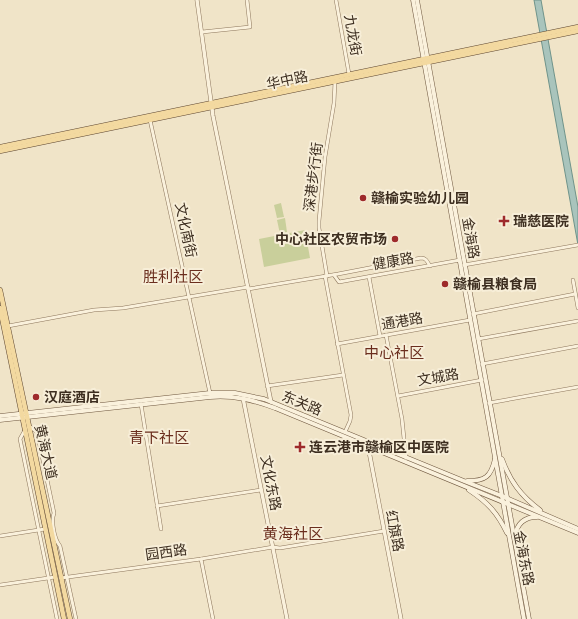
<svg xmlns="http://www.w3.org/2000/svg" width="578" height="619" viewBox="0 0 578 619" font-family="'Source Serif 4','Noto Sans SC',serif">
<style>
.green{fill:#c9cf9b}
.water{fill:#a9c4bc;stroke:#6f938a}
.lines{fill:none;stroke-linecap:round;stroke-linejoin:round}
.minor-casing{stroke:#8d765c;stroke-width:4}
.tertiary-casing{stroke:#8d765c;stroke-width:4.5}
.secondary-casing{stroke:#6f573f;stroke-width:5}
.primary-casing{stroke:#5b4430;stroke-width:5.5}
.minor{stroke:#faf1dc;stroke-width:3}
.tertiary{stroke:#faf1dc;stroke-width:3.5}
.secondary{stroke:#faf1dc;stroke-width:4}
.primary{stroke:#f3d9a0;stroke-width:4.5}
.poi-dot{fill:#9e2a2b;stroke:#f7eed8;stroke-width:1.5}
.labels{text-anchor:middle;stroke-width:4;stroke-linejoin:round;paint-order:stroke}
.street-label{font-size:14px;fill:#3d2e20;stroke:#f7eed8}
.poi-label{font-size:14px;font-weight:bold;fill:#3d2e20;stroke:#f7eed8;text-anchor:start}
.neighbourhood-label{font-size:15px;fill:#6b2e1e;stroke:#f7eed8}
</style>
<rect width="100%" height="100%" fill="#f0e4c8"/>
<!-- green -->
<g class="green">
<path d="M281 203 284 217 277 218 274 205Z"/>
<path d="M285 218 287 232 280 234 277 220Z"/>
<path d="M305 230 310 258 264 267 259 239Z"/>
</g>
<!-- water -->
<path class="water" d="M534 0H541L578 207V245Z"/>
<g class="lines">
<defs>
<g id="minor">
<path d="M336 0 349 74"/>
<path d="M202 32 250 27 247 0"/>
<path d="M150 120 210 393"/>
<path d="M464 265 578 245"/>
<path d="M334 275 339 282 460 260"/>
<path d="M325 276 351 415 350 421 345 432"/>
<path d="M327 276 319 228V221L325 157 334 103 335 81"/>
<path d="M369 277 380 336"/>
<path d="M573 280 578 308"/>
<path d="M248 289 338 274 421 258C426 258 427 261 430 266"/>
<path d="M473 314 575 294"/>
<path d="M8 326 94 310 123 308 248 287"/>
<path d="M386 335 402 419 406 458"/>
<path d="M478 339 578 321"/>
<path d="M337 344 470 320"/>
<path d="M482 364 578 346"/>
<path d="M267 386 343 375"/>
<path d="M398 396 482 380"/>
<path d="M489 403 578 387"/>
<path d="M141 404 161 529"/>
<path d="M29 426 37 432 54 513C51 521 54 539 60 546L76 619"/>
<path d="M25 430 20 439 57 619"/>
<path d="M157 506 261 490"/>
<path d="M0 536 45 529"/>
<path d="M201 559 213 619"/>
<path d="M61 578 201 559 273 547 280 548 384 531"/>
<path d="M0 585 55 577"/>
</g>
<g id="tertiary">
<path d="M197 0 213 116 271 402"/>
<path d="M243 398 287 619"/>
<path d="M368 446 401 619"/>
</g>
<g id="secondary">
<path d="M413 0 524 619"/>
<path d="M417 0 529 619"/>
<path d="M0 416 210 393H235L264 399 464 481 502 496 578 529"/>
<path d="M0 420 210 397C234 395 253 400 275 408L578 533"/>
<path d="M502 459C510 481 521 496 540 510"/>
<path d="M467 481C485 481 491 477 495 459"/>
<path d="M469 490C487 502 497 512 507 533"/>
<path d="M515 536C517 524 524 517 537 517"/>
</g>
<g id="primary">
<path d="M0 147 578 27"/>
<path d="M0 151 578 31"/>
<path d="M0 290 70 619"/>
<path d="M0 308 64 619"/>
</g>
</defs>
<!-- minor casing -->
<use href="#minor" class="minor-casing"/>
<!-- tertiary casing -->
<use href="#tertiary" class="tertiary-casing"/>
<!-- secondary casing -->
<use href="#secondary" class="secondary-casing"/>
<!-- primary casing -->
<use href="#primary" class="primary-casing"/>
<!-- minor -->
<use href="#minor" class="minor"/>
<!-- tertiary -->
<use href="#tertiary" class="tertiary"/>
<!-- secondary -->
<use href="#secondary" class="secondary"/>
<!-- primary -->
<use href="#primary" class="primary"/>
</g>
<!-- markers -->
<g class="poi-dot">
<circle cx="363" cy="198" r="4"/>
<path d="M502 215h4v4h4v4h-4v4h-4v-4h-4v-4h4z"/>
<circle cx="395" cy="239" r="4"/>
<circle cx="445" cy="284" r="4"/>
<circle cx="36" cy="397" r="4"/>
<path d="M298 441h4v4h4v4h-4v4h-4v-4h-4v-4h4z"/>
</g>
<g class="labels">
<!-- street labels -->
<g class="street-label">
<text transform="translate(353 35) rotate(80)" y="5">九龙街</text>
<text transform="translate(287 80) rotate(-12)" y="5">华中路</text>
<text transform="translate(313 177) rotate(-83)" y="5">深港步行街</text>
<text transform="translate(186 230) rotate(78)" y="5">文化南街</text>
<text transform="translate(471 238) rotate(80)" y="5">金海路</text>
<text transform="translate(393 261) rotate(-10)" y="5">健康路</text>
<text transform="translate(402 321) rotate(-10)" y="5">通港路</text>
<text transform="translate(438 377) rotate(-10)" y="5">文城路</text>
<text transform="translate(302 403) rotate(22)" y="5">东关路</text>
<text transform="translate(46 452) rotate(77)" y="5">黄海大道</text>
<text transform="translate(271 483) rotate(79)" y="5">文化东路</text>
<text transform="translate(395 531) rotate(79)" y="5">红旗路</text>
<text transform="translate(166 552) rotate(-8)" y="5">园西路</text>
<text transform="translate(524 558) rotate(79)" y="5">金海东路</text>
</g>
<!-- poi labels -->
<g class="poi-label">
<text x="371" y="203">赣榆实验幼儿园</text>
<text x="513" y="226">瑞慈医院</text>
<text x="387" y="244" text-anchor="end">中心社区农贸市场</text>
<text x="453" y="289">赣榆县粮食局</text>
<text x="44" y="402">汉庭酒店</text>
<text x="309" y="452">连云港市赣榆区中医院</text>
</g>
<!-- neighbourhood labels -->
<g class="neighbourhood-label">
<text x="173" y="282">胜利社区</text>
<text x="394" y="358">中心社区</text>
<text x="159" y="443">青下社区</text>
<text x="293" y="539">黄海社区</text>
</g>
</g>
</svg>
